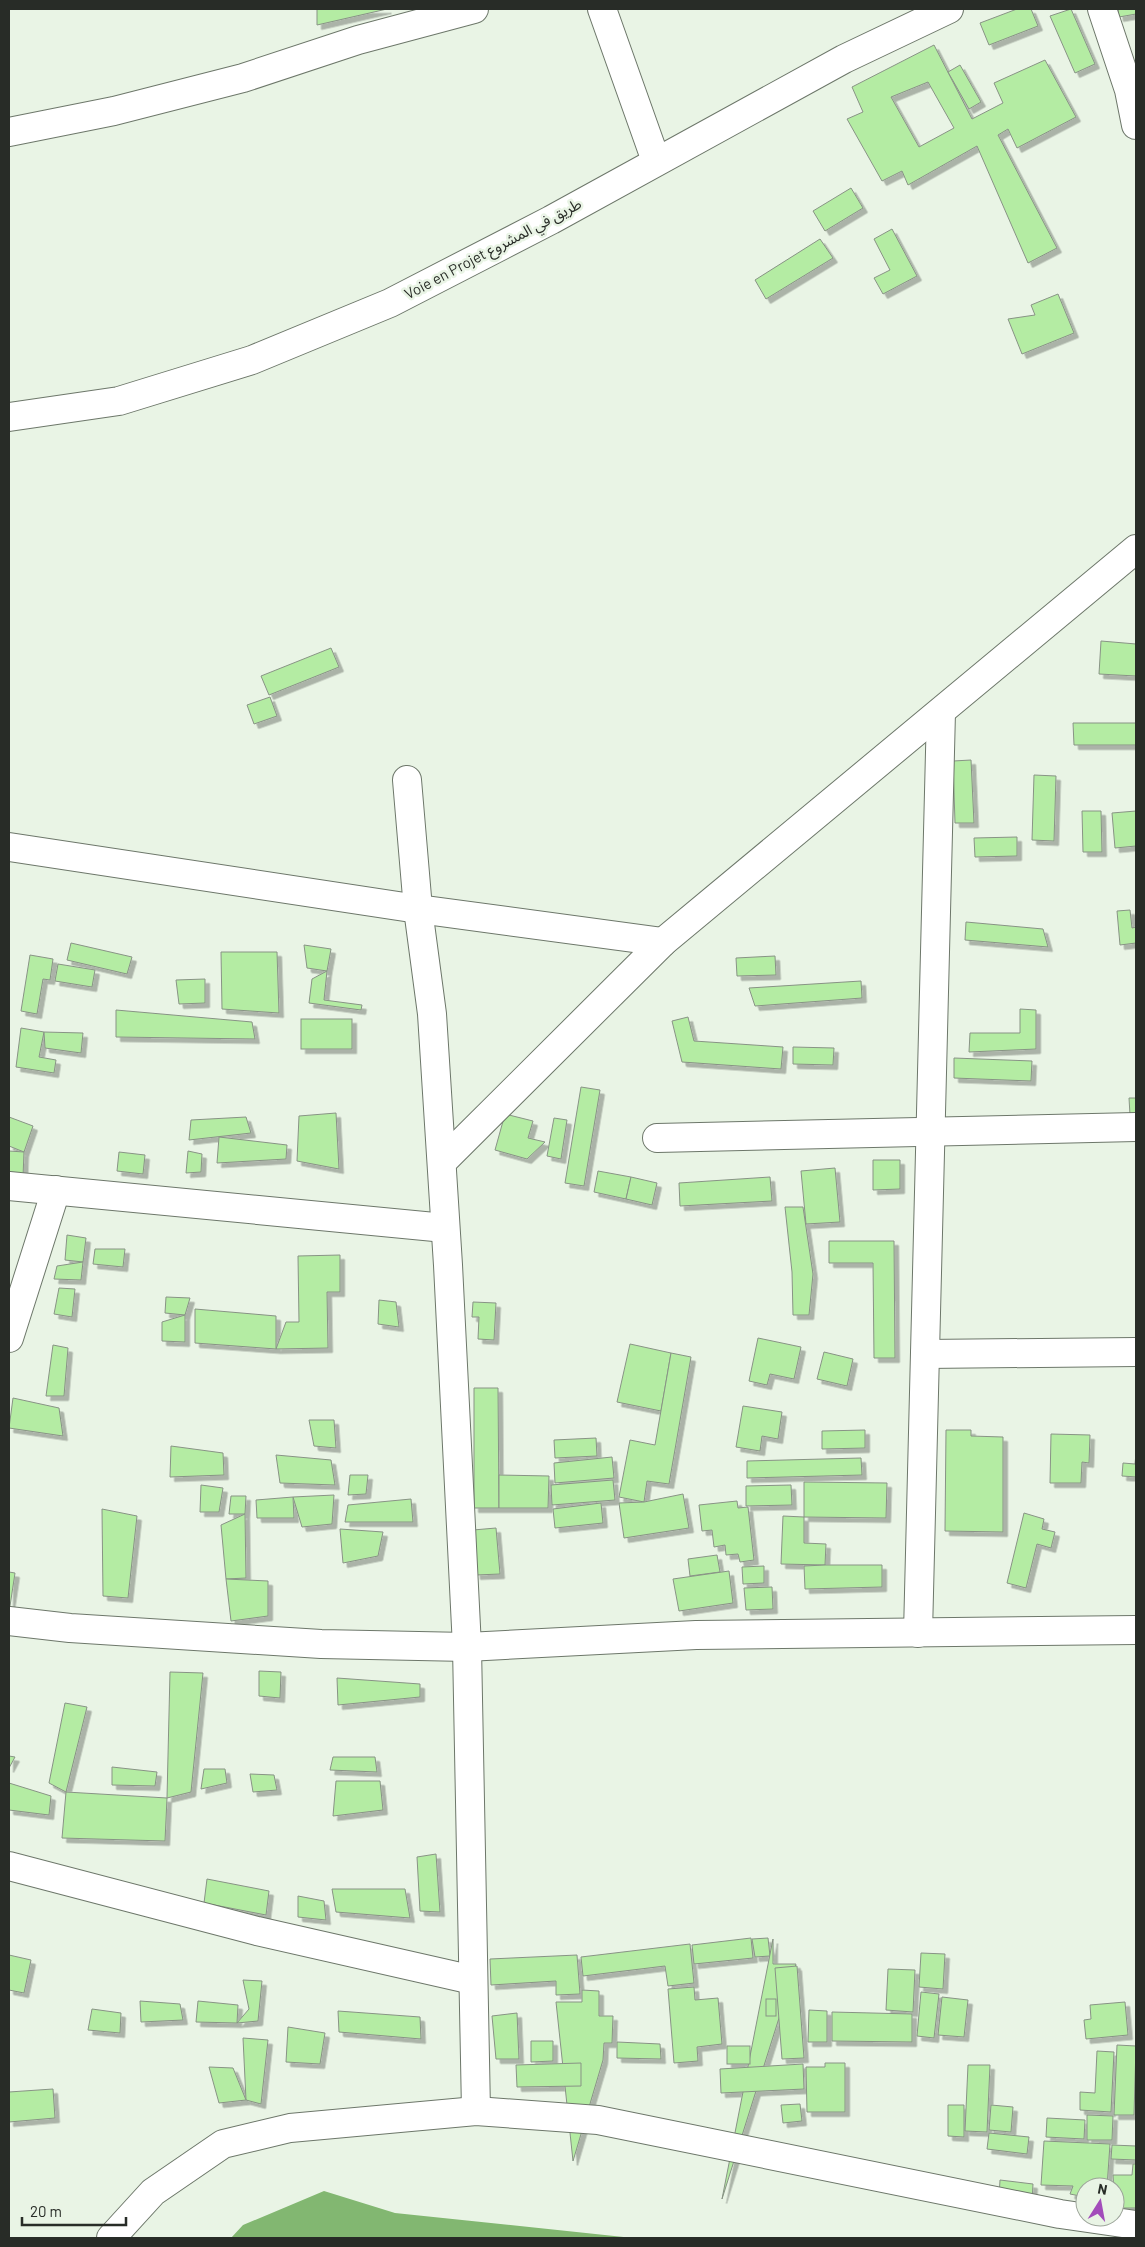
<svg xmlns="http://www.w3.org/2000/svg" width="1145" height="2247" viewBox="0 0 1145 2247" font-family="Barlow,'Noto Sans Arabic',sans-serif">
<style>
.water{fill:#82b771}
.building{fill:#b4eca3;stroke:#889385;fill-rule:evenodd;filter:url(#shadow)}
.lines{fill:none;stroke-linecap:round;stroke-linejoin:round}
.street-casing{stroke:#6d776a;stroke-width:30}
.street{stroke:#fff;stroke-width:28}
.labels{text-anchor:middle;stroke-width:5;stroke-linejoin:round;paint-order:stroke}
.street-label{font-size:15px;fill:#282c27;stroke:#e9f4e5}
</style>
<defs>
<filter id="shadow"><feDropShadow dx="4.5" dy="4.5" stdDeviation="0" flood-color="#0004"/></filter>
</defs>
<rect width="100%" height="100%" fill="#e9f4e5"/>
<!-- water -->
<path class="water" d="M324 2191 395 2213 633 2238H231L243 2225Z"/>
<!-- building -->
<g class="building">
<path d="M317 9H387L317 25Z"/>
<path d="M1017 9H1031L1038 26 989 45 980 23Z"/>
<path d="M1071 9 1095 64 1075 73 1050 16Z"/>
<path d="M1118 9H1136V14L1119 17Z"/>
<path d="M934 45 972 119 1003 103 994 83 1045 60 1076 117 1017 148 1008 129 998 135 1057 248 1028 263 977 146 908 185 902 171 882 181 847 119 863 112 852 87ZM928 82 954 128 919 147 891 97Z"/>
<path d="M960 65 981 102 969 109 948 72Z"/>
<path d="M851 188 863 208 825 231 813 211Z"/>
<path d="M892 229 917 276 883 294 874 278 890 270 874 239Z"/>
<path d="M820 239 833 258 766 299 755 280Z"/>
<path d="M1058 294 1074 333 1022 354 1008 319 1035 315 1031 305Z"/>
<path d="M1101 641 1136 644V676L1099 674Z"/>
<path d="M331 648 339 667 269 695 261 676Z"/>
<path d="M270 697 277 716 254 724 247 705Z"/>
<path d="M1073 723H1136V745H1074Z"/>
<path d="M971 760 974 823H955L953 761Z"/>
<path d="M1034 775 1056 776 1054 841 1032 840Z"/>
<path d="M1082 811H1101L1102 852H1083Z"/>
<path d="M1136 811V846L1115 848 1112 813Z"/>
<path d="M1017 837V856L975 857 974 838Z"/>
<path d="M1130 910 1132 928 1136 927V943L1120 945 1117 911Z"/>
<path d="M966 922 1043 929 1048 947 965 940Z"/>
<path d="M71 943 132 957 127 974 67 960Z"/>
<path d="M304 945 331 949 327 971 307 968Z"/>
<path d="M221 952H277L279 1013 222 1009Z"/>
<path d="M30 955 53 959 50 980 43 979 37 1014 21 1011Z"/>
<path d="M775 956 776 975 737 976 736 958Z"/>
<path d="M58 964 95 970 92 987 55 981Z"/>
<path d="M327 971 324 1000 362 1005 361 1010 309 1003 312 979Z"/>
<path d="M205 979V1003L179 1004 176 980Z"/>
<path d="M861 981 862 998 755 1006 749 988Z"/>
<path d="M1020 1009 1036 1010V1049L969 1052 970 1033H1020Z"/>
<path d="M116 1010 252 1022 255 1039 116 1037Z"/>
<path d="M688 1017 694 1041 783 1047 781 1069 682 1062 672 1021Z"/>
<rect x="301" y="1019" width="51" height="30"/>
<path d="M21 1028 44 1032 39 1057 56 1060 54 1073 16 1067Z"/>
<path d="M44 1032 83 1033 81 1053 45 1048Z"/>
<path d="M793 1047 834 1048 833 1065 793 1064Z"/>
<path d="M954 1058 1032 1061 1031 1081 954 1078Z"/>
<path d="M581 1087 600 1090 584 1186 565 1183Z"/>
<path d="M1129 1098H1136V1115H1130Z"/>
<path d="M336 1113 339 1169 297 1161 299 1116Z"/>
<path d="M505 1114 533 1121 528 1138 545 1142 527 1159 495 1150Z"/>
<path d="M9 1117 33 1126 24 1152 9 1146Z"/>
<path d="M246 1117 251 1133 189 1140 191 1120Z"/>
<path d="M554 1118 567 1120 561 1159 547 1156Z"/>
<path d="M219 1137 287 1145 286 1159 217 1163Z"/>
<path d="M9 1151 24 1152 23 1177 9 1175Z"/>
<path d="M188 1151 202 1154 201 1172 186 1173Z"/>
<path d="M119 1152 145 1155 143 1174 117 1171Z"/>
<path d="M873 1160H900V1189L873 1190Z"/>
<path d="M835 1168 840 1222 806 1224 801 1171Z"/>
<path d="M598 1171 631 1177 626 1199 594 1192Z"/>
<path d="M631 1177 657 1183 652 1205 626 1199Z"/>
<path d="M770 1177 772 1201 680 1206 679 1183Z"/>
<path d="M785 1207H803L813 1274 809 1315H793L792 1272Z"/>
<path d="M67 1235 86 1238 83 1262 65 1260Z"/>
<path d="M829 1241H894L895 1358H874L873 1263H829Z"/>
<path d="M95 1249H125L123 1267 93 1264Z"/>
<path d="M340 1255V1292H327L328 1348 276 1349 286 1322H299L298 1256Z"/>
<path d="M83 1262 81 1280 54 1279 57 1266Z"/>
<path d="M59 1288 75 1289 72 1317 54 1314Z"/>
<path d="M166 1297 190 1298 185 1315 165 1313Z"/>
<path d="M379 1300 396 1302 399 1327 378 1324Z"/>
<path d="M473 1302 496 1303 494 1340 478 1339 479 1317H472Z"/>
<path d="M195 1309 276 1316V1349L195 1343Z"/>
<path d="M185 1315V1342L162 1341V1322Z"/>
<path d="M758 1338 801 1347 794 1379 770 1374 767 1385 749 1381Z"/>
<path d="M630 1344 671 1353 661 1411 617 1402Z"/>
<path d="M53 1345 68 1348 64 1396H46Z"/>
<path d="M824 1352 853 1359 847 1386 817 1379Z"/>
<path d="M671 1353 691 1357 669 1484 647 1481 644 1502 619 1497 630 1440 655 1445Z"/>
<path d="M474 1388H498L499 1508H474Z"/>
<path d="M13 1398 59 1408 63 1436 9 1428Z"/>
<path d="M743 1406 782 1412 778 1439 762 1436 760 1451 736 1447Z"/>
<path d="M309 1420H334L336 1448 314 1446Z"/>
<path d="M865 1430V1448L822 1449V1431Z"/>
<path d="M946 1430H971V1436L1003 1437V1532L945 1531Z"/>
<path d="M1051 1434 1090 1435 1089 1463 1082 1462 1081 1483H1050Z"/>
<path d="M596 1438 597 1456 555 1458 554 1440Z"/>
<path d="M171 1446 223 1453 224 1475 170 1477Z"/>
<path d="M1136 1453V1477L1122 1476 1123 1463 1135 1464Z"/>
<path d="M276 1455 331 1460 335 1485 280 1483Z"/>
<path d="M612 1457 614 1478 555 1483 554 1463Z"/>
<path d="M861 1458 862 1475 747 1478V1461Z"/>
<path d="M350 1475H368L366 1494 348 1495Z"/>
<path d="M499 1475 549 1476 548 1508H499Z"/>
<path d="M613 1480 615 1500 552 1505 551 1485Z"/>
<path d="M804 1482 887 1483 886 1518 804 1517Z"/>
<path d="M201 1485 223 1488 219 1512H200Z"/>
<path d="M791 1485 792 1505 746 1506V1486Z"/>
<path d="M683 1494 689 1528 624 1538 619 1503 644 1502Z"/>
<path d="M334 1495 332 1524 302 1527 293 1497Z"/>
<path d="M231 1496H246L245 1514H229Z"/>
<path d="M293 1497 294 1518H257L256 1500Z"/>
<path d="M411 1499 413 1522H345L348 1505Z"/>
<path d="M737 1501 738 1508 748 1507 754 1560 740 1562 738 1554 726 1555 725 1545 714 1547 712 1530 702 1531 699 1505Z"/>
<path d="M601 1503 603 1523 555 1528 553 1509Z"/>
<path d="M102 1509 137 1516 128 1598 103 1596Z"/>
<path d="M1024 1513 1044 1519 1042 1529 1055 1532 1051 1548 1037 1544 1026 1588 1007 1583Z"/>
<path d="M245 1514 246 1578 226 1579 221 1525Z"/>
<path d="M783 1516 804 1517V1543L826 1544 825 1565 781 1564Z"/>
<path d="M496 1528 500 1574 476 1575 473 1530Z"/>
<path d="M340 1529 383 1532 378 1556 343 1563Z"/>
<path d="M717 1555 720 1572 690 1576 688 1559Z"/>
<path d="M825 1565H882V1587L805 1589 804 1566Z"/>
<path d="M764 1566V1583L743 1584 742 1567Z"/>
<path d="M729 1571 733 1603 679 1611 673 1579Z"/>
<path d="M9 1572 15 1573 10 1606H9Z"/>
<path d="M226 1579 268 1581V1616L231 1621Z"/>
<path d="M772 1587 773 1609 746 1610 744 1588Z"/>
<path d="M259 1671 281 1672 280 1698 259 1696Z"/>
<path d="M170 1672 203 1673 191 1792 167 1798Z"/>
<path d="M337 1678 420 1684V1697L338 1705Z"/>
<path d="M65 1703 87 1707 66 1792 49 1783Z"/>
<path d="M9 1756 15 1757 9 1768Z"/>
<path d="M333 1757H375L377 1772 330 1770Z"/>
<path d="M112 1767 157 1772 155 1786 112 1785Z"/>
<path d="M204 1769H225L227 1783 201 1789Z"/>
<path d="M250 1774 274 1775 277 1790 253 1792Z"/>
<path d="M336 1781H380L383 1810 333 1816Z"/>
<path d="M9 1783 51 1796 49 1815 9 1810Z"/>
<path d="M66 1792 167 1798 165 1841 62 1838Z"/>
<path d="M436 1854 440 1912 420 1911 417 1857Z"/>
<path d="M207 1879 269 1891 266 1915 204 1903Z"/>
<path d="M332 1889H405L410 1918 336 1912Z"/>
<path d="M298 1896 324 1901 326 1920 298 1917Z"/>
<path d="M751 1938 753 1958 694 1964 692 1945Z"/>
<path d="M768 1938 770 1956 755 1957 752 1939Z"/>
<path d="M773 1939V1964H796L722 2199Z"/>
<path d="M690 1944 694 1983 668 1986 665 1966 583 1976 581 1957Z"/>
<path d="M921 1953 945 1954 943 1989 919 1987Z"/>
<path d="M9 1955 31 1960 24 1993 9 1990Z"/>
<path d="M577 1955 580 1994 556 1995V1981L491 1985 490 1959Z"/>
<path d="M797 1966 804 2058 782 2059 775 1968Z"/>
<path d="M888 1969 915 1970 913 2012 886 2010Z"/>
<path d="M243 1980 262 1981 258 2021 237 2023 249 2009Z"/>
<path d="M694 1987 695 2000 718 1998 722 2044 697 2047 698 2061 674 2063 668 1989Z"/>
<path d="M582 1990 599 1991V2016H613L612 2043H604L603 2060 573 2161 556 2002H582Z"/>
<path d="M921 1992 939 1994 934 2038 917 2036Z"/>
<path d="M942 1997 968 2000 964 2037 938 2035Z"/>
<rect x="766" y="1999" width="10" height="17"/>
<path d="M140 2001 180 2004 183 2020 141 2022Z"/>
<path d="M198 2001 238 2005 237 2023 196 2022Z"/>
<path d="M1125 2002 1128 2035 1086 2039 1084 2020 1091 2019 1090 2005Z"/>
<path d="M92 2009 121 2013 120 2033 88 2030Z"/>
<path d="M809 2010 827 2011V2042H808Z"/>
<path d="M338 2011 420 2017 421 2039 339 2032Z"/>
<path d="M832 2012 912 2014V2042L832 2041Z"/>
<path d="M517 2013 519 2059H496L492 2016Z"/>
<path d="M288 2027 325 2033 320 2064 286 2062Z"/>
<path d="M243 2038 268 2040 261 2104 246 2100Z"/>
<path d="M531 2041H553V2061L531 2062Z"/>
<path d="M617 2042 660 2044 661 2059 617 2058Z"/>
<path d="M1117 2045 1136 2046 1134 2115H1114Z"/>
<rect x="727" y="2046" width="23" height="18"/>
<path d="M1097 2051 1114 2052 1111 2112 1080 2110V2092L1095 2093Z"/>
<path d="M581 2063V2086L517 2087 516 2065Z"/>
<path d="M825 2063H845V2112H807L806 2067H825Z"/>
<path d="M803 2064 804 2089 721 2093 720 2069Z"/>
<path d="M968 2065H990L987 2132 965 2131Z"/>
<path d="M209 2067 233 2068 246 2100 219 2103Z"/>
<path d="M53 2089 55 2118 9 2122V2092Z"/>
<path d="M800 2104 802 2121 783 2123 781 2105Z"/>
<path d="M948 2105H964V2137L948 2136Z"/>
<path d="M991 2105 1013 2107 1011 2132 989 2130Z"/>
<path d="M1087 2115 1113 2116 1112 2140H1087Z"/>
<path d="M1047 2118 1085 2120 1084 2139 1046 2137Z"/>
<path d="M989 2133 1029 2137 1027 2154 987 2149Z"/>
<path d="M1044 2141 1110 2144 1107 2187H1085V2197L1070 2194 1073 2186 1041 2185Z"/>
<path d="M1112 2145 1136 2146V2160L1111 2159Z"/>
<path d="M1133 2164H1136V2208H1115L1113 2175H1132Z"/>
<path d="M1000 2180 1033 2184 1032 2201 999 2197Z"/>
</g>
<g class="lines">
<defs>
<g id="street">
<path d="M602 9 656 161"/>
<path d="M1102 9 1129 90 1136 125"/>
<path d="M9 132 114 111 243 78 358 40 474 9"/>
<path d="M9 417 119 401 252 360 390 303 551 220 844 59 949 9"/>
<path d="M407 780 418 909 432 1014 448 1265 467 1647 476 2111"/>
<path d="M9 847 418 909 663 942"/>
<path d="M657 1138 1136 1127"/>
<path d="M442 1162 663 942 1136 549"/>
<path d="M9 1186 445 1228"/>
<path d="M9 1338 56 1190"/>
<path d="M925 1354 1136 1352"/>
<path d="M9 1621 70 1628 321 1644 467 1647 696 1635 1136 1630"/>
<path d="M918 1633 941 712"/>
<path d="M9 1866 257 1931 473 1980"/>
<path d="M111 2238 153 2192 223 2144 290 2128 476 2111 598 2120 1060 2214 1136 2225"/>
</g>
</defs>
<!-- street casing -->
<use href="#street" class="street-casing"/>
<!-- street -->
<use href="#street" class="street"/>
</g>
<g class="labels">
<!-- street labels -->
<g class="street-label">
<text transform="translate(493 249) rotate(-28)" y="5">Voie en Projet طريق في المشروع</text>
</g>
</g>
<!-- border -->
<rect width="1145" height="2247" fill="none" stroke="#282c27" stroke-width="20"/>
<!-- north arrow -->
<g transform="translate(1100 2202) rotate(11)"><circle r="24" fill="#e9f4e5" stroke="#9ca499"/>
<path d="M0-4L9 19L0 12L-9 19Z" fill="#a24cba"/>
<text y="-8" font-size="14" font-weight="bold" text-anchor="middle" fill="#282c27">N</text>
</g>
<!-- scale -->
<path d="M22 2217v8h104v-8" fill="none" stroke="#282c27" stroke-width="2.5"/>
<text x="30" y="2217" font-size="15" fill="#282c27" stroke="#e9f4e5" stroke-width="4" paint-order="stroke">20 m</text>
</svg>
